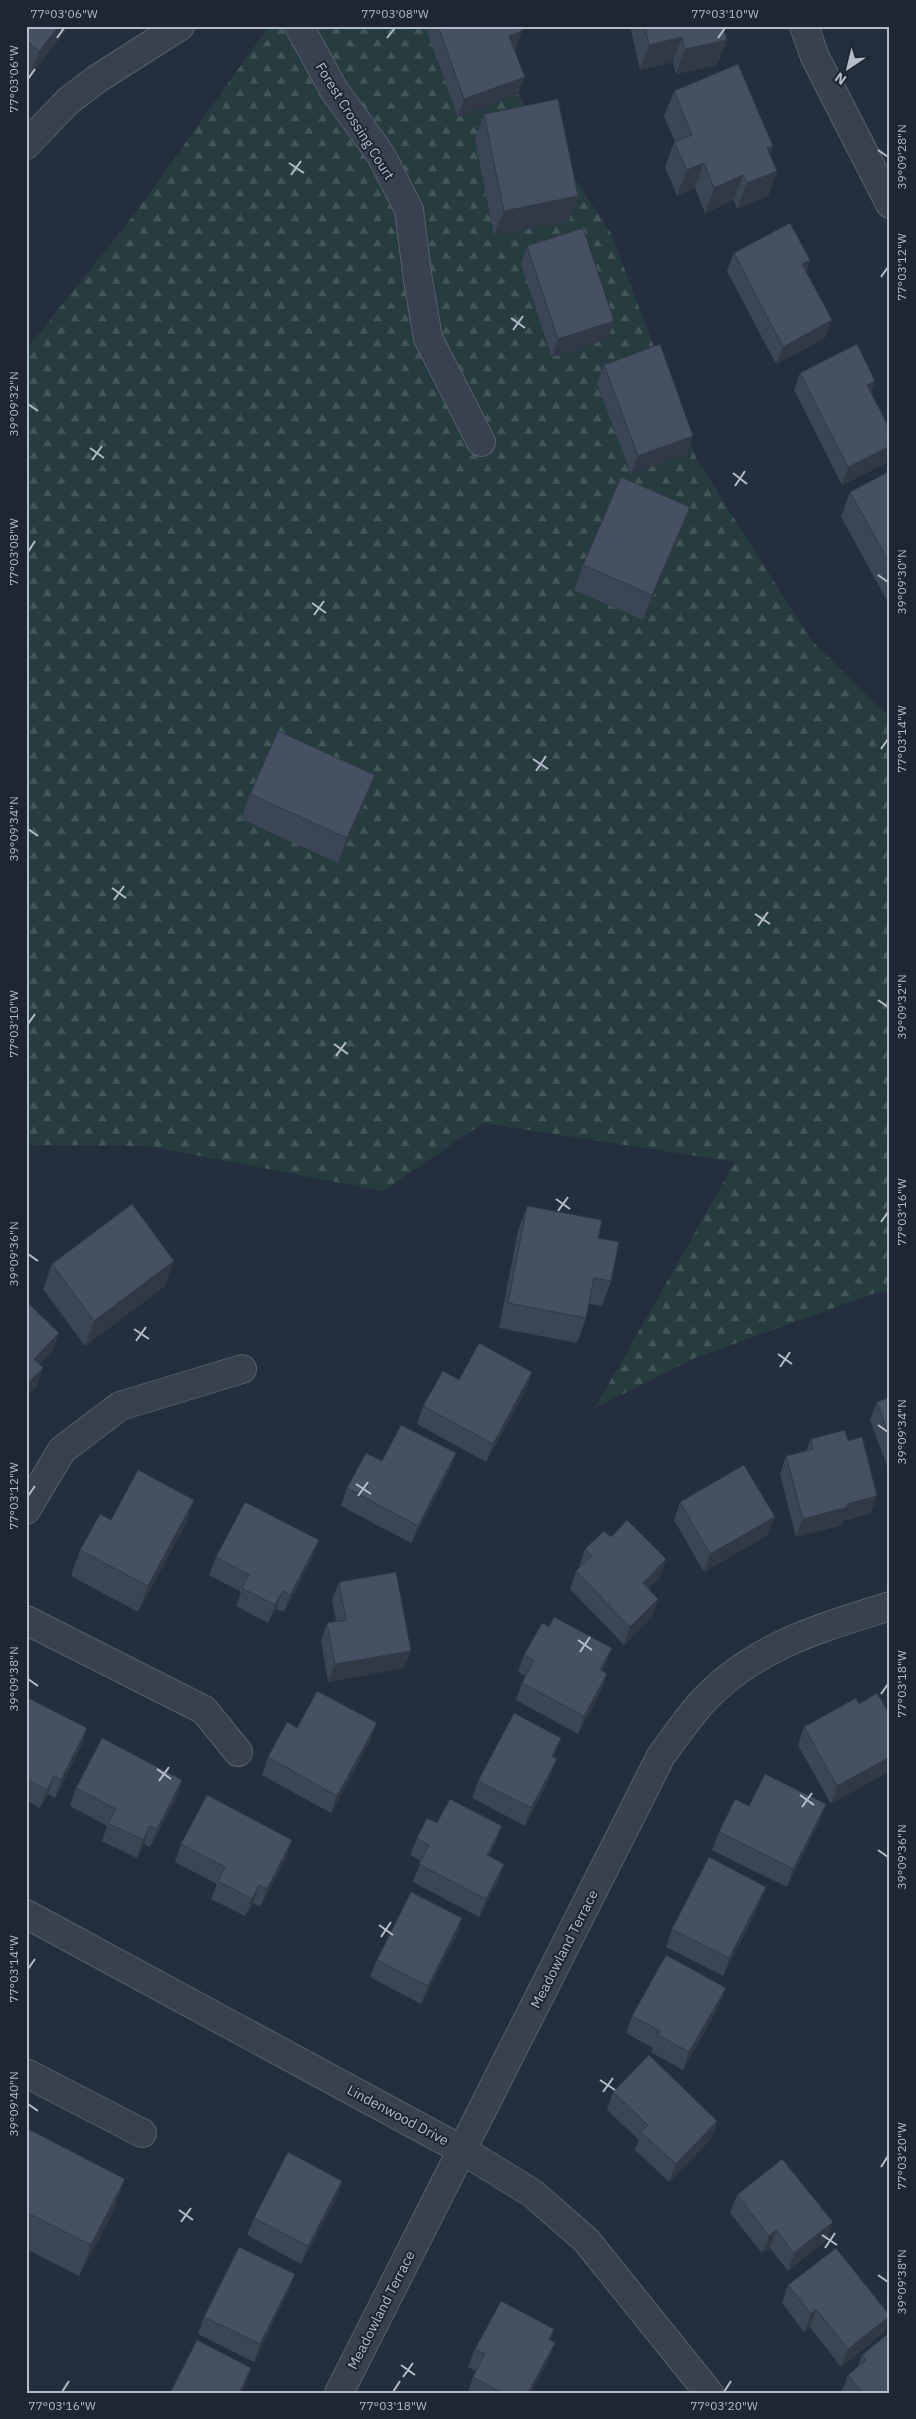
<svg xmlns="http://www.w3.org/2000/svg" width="916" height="2419" viewBox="0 0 916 2419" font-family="'IBM Plex Sans',sans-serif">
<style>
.forest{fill:url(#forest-firs)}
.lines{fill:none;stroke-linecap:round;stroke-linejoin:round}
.minor-casing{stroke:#565f6c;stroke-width:30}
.minor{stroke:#38414e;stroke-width:28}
.wall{fill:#3b4654}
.shaded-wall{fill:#303945}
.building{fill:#455162;stroke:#303945}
.ticks{fill:none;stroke:#b4bcc9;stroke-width:2}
.labels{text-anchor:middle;stroke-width:4;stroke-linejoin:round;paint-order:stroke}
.street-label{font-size:14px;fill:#b4bcc9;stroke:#1d2633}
.neatline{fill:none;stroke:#b4bcc9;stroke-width:2}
.ticks-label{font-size:12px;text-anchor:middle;fill:#b4bcc9}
</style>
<defs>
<pattern id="forest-firs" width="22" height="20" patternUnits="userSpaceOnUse" patternTransform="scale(1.25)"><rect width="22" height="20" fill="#263c3f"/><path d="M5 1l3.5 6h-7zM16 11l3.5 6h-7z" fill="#435659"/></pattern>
</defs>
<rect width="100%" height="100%" fill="#242f3e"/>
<!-- forest -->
<path class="forest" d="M269 26H473L611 233 696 458 811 640 890 718V1290L875 1293 695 1358 595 1408 735 1162 483 1123 383 1191 148 1146 26 1145V350L136 212Z"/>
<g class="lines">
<defs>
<g id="minor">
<path d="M299 26 334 90 381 155 409 210 418 280 428 338 481 442"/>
<path d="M804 26 815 57 890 204"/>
<path d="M26 145 68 101 97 79 180 26"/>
<path d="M26 1510 62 1450 120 1406 242 1369"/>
<path d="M26 1620 204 1710 238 1752"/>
<path d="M26 1914 462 2150 532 2193 586 2240 709 2393"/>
<path d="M26 2073 142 2133"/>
<path d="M339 2393 661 1756C675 1737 689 1716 705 1699 757 1645 821 1628 890 1606"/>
</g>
</defs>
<!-- minor casing -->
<use href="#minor" class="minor-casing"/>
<!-- minor -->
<use href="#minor" class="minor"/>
</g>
<!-- wall -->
<g class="wall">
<path d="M26 26H69L30 76 26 73Z"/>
<path d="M429 26H521L516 49H514L525 77 518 95 458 117 427 32Z"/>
<path d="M630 26H723L727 40 717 65 676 74 673 62 640 70Z"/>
<path d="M674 91 770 154 777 171 768 196 737 209 734 200 705 213 695 188 677 196 665 167 674 142H675L664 116Z"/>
<path d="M484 114 578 196 569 221 494 236 475 139Z"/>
<path d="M527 246 614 321 608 339 552 357 521 264Z"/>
<path d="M734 253 810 260 806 272 825 338 776 364 727 271Z"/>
<path d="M604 365 693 436 687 454 631 474 597 383Z"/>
<path d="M800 373 875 381 871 393 890 430V461L842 485 794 390Z"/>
<path d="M890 471V606L841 517 850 492Z"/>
<path d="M690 507 681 532 643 620 574 590 583 565Z"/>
<path d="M250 794 366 801 338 863 241 819Z"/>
<path d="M527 1206 598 1238 611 1281 602 1306 589 1304 586 1318 577 1343 499 1328 518 1231Z"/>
<path d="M52 1264 165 1286 85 1346 43 1289Z"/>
<path d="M526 1390 486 1462 417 1424 423 1406Z"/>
<path d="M890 1397V1474L870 1420 877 1402Z"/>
<path d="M811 1439 871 1513 843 1521 842 1525 796 1537 780 1474 786 1456 806 1451Z"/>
<path d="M456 1453 449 1471 411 1543 341 1506 347 1488 382 1461Z"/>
<path d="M194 1500 185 1525 138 1612 71 1576 80 1550 111 1520Z"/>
<path d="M680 1502 768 1535 704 1572 674 1520Z"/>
<path d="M611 1537 666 1559 660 1577 648 1589 658 1599 652 1617 624 1645 570 1589 576 1571 580 1568 579 1567 585 1549Z"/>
<path d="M319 1540 312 1558 284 1612 276 1609 268 1623 236 1606 241 1592 209 1575 216 1557Z"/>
<path d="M339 1582 404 1668 328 1682 321 1641 327 1623 336 1621 332 1600Z"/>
<path d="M549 1627 612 1648 605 1665 602 1671 607 1674 601 1691 578 1734 516 1700 522 1683 525 1676 518 1672 524 1655Z"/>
<path d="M877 1693 831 1804 798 1745 804 1727 859 1704Z"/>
<path d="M26 1697 87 1728 81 1746 55 1798 48 1794 40 1808 26 1800Z"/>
<path d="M370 1741 331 1813 262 1775 268 1757Z"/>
<path d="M554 1757 550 1777 525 1826 472 1798 478 1781Z"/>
<path d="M182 1780 176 1798 150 1847 144 1844 137 1858 102 1841 107 1826 70 1806 76 1788Z"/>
<path d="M826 1804 819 1822 787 1887 712 1850 719 1832 749 1806Z"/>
<path d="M437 1823 502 1826 495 1844 489 1856 504 1864 498 1881 479 1917 413 1882 421 1861 410 1855 417 1838Z"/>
<path d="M181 1844 286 1858 260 1907 253 1903 245 1916 211 1899 217 1884 175 1862Z"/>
<path d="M766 1887 759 1905 723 1976 666 1947 672 1929Z"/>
<path d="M462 1918 456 1936 421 2004 370 1977 377 1960Z"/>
<path d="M719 2006 683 2070 651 2052 653 2048 626 2033 632 2016Z"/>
<path d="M613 2092 717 2121 711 2139 669 2182 635 2150 639 2140 607 2110Z"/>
<path d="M26 2128 114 2210 79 2276 26 2249Z"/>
<path d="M342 2181 336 2199 301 2264 247 2235 254 2218Z"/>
<path d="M737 2195 827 2240 788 2271 770 2248 762 2253 730 2213Z"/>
<path d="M295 2274 288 2292 254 2362 198 2334 204 2317Z"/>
<path d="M788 2285 890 2316 883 2333 841 2367 810 2327 804 2332 782 2303Z"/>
<path d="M554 2329 550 2340 555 2343 548 2360 531 2393H468L473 2377 476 2371 468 2367 475 2349Z"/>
<path d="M862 2355 890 2393H841L848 2375 858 2366Z"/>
</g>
<!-- shaded-wall -->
<g class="shaded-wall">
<path d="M59 26H69L30 76 39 51Z"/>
<path d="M522 31 516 49 503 53 509 36Z"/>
<path d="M682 37 673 62 640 70 649 45Z"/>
<path d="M727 40 717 65 676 74 685 49Z"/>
<path d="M525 77 518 95 458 117 464 99Z"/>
<path d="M773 146 764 171 767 148Z"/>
<path d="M704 163 695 188 677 196 687 170Z"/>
<path d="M777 171 768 196 737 209 747 183Z"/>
<path d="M743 175 734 200 705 213 714 188Z"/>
<path d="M578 196 569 221 494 236 504 211Z"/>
<path d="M810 260 804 278 802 264Z"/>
<path d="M832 320 825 338 776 364 783 347Z"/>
<path d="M614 321 608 339 552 357 558 339Z"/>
<path d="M875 381 869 398 867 385Z"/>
<path d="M693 436 687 454 631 474 638 456Z"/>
<path d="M890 446V461L842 485 848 467Z"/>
<path d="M690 507 681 532 643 620 652 595Z"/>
<path d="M375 775 366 801 338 863 347 838Z"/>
<path d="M174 1261 165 1286 85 1346 94 1321Z"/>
<path d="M59 1333 53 1351 28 1377 34 1359Z"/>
<path d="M43 1368 37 1386 26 1397V1385Z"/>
<path d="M532 1372 526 1390 486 1462 493 1444Z"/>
<path d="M456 1453 449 1471 411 1543 418 1526Z"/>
<path d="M877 1496 871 1513 843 1521 842 1525 796 1537 803 1519 847 1504Z"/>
<path d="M194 1500 185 1525 138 1612 148 1586Z"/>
<path d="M775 1517 768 1535 704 1572 710 1554Z"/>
<path d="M319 1540 312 1558 284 1612 290 1595Z"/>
<path d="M666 1559 660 1577 636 1601 643 1583Z"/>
<path d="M283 1591 276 1609 268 1623 275 1605Z"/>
<path d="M658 1599 652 1617 624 1645 630 1627Z"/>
<path d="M612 1648 605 1665 593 1687 600 1669Z"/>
<path d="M411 1651 404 1668 328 1682 335 1664Z"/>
<path d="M607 1674 601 1691 578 1734 584 1716Z"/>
<path d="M377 1723 370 1741 331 1813 337 1796Z"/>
<path d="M87 1728 81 1746 55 1798 61 1780Z"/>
<path d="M561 1738 555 1755 545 1774 552 1756Z"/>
<path d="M890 1757V1771L831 1804 837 1786Z"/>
<path d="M557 1759 550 1777 525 1826 531 1808Z"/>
<path d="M54 1776 48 1794 40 1808 47 1790Z"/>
<path d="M182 1780 176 1798 150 1847 157 1829Z"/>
<path d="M826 1804 819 1822 787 1887 793 1869Z"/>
<path d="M150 1826 144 1844 137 1858 143 1840Z"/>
<path d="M502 1826 495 1844 480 1872 487 1855Z"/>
<path d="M292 1840 286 1858 260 1907 267 1889Z"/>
<path d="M504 1864 498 1881 479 1917 486 1899Z"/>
<path d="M259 1885 253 1903 245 1916 252 1899Z"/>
<path d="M766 1887 759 1905 723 1976 729 1958Z"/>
<path d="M462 1918 456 1936 421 2004 428 1986Z"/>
<path d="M726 1988 719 2006 683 2070 689 2052Z"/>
<path d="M717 2121 711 2139 669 2182 676 2164Z"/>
<path d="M125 2179 114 2210 79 2276 91 2245Z"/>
<path d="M342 2181 336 2199 301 2264 308 2246Z"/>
<path d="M833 2222 827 2240 788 2271 794 2253Z"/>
<path d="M776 2230 770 2248 762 2253 769 2236Z"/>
<path d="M295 2274 288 2292 254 2362 260 2344Z"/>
<path d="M816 2309 810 2327 804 2332 811 2314Z"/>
<path d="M890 2316 883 2333 841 2367 848 2349Z"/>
<path d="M555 2343 548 2360 531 2393H528Z"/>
<path d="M251 2368 245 2386 241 2393H239Z"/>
</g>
<!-- building -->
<g class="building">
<path d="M26 26H59L39 51 26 40Z"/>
<path d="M438 26H521L522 31 509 36 525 77 464 99Z"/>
<path d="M645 26H723L727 40 685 49 682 37 649 45Z"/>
<path d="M738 64 773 146 767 148 777 171 747 183 743 175 714 188 704 163 687 170 674 142 692 135 674 91Z"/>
<path d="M558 99 578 196 504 211 484 114Z"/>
<path d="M790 223 810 260 802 264 832 320 783 347 734 253Z"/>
<path d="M583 228 614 321 558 339 527 246Z"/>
<path d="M660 344 693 436 638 456 604 365Z"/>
<path d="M857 344 875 381 867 385 890 430V446L848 467 800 373Z"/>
<path d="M890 471V564L850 492Z"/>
<path d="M621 477 690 507 652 595 583 565Z"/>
<path d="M278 731 375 775 347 838 250 794Z"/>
<path d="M132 1204 174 1261 94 1321 52 1264Z"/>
<path d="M527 1206 602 1220 598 1238 619 1242 611 1281 594 1278 586 1318 508 1303Z"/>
<path d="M26 1301 59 1333 34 1359 43 1368 26 1385Z"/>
<path d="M479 1343 532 1372 493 1444 423 1406 443 1371 459 1380Z"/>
<path d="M890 1397V1438L877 1402Z"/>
<path d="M401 1425 456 1453 418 1526 347 1488 366 1453 382 1461Z"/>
<path d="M845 1430 848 1441 862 1437 877 1496 847 1504 848 1507 803 1519 786 1456 813 1449 811 1439Z"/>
<path d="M744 1465 775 1517 710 1554 680 1502Z"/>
<path d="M138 1470 194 1500 148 1586 80 1550 100 1514 111 1520Z"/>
<path d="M245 1502 319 1540 290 1595 283 1591 275 1605 242 1588 249 1575 216 1557Z"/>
<path d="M627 1520 666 1559 643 1583 658 1599 630 1627 576 1571 592 1556 585 1549 604 1531 611 1537Z"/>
<path d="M396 1572 411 1651 335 1664 327 1623 346 1620 339 1582Z"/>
<path d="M554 1617 612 1648 600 1669 607 1674 584 1716 522 1683 534 1660 524 1655 542 1623 549 1627Z"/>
<path d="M317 1691 377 1723 337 1796 268 1757 287 1722 297 1728Z"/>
<path d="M877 1693 890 1715V1757L837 1786 804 1727 856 1698 859 1704Z"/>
<path d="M26 1697 87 1728 61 1780 54 1776 47 1790 26 1779Z"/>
<path d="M514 1713 561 1738 552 1756 557 1759 531 1808 478 1781Z"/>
<path d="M102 1738 182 1780 157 1829 150 1826 143 1840 108 1823 116 1809 76 1788Z"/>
<path d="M765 1774 826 1804 793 1869 719 1832 735 1799 749 1806Z"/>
<path d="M207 1795 292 1840 267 1889 259 1885 252 1899 218 1881 225 1867 181 1844Z"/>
<path d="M450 1799 502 1826 487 1855 504 1864 486 1899 419 1864 429 1845 417 1838 427 1818 437 1823Z"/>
<path d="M709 1857 766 1887 729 1958 672 1929Z"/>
<path d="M411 1892 462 1918 428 1986 377 1960Z"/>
<path d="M666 1955 726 1988 689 2052 658 2035 660 2031 632 2016Z"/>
<path d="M649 2055 717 2121 676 2164 641 2132 648 2125 613 2092Z"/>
<path d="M26 2128 125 2179 91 2245 26 2212Z"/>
<path d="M288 2152 342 2181 308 2246 254 2218Z"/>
<path d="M782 2159 833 2222 794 2253 776 2230 769 2236 737 2195Z"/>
<path d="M239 2247 295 2274 260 2344 204 2317Z"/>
<path d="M836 2248 890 2316 848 2349 816 2309 811 2314 788 2285Z"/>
<path d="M501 2301 554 2329 549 2339 555 2343 528 2393H503L473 2377 485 2354 475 2349Z"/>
<path d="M890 2332V2393H862L848 2375 866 2360 862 2355Z"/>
<path d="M197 2340 251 2368 239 2393H170Z"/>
</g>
<!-- ticks -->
<path class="ticks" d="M57 38 64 28M387 38 395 28M718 38 725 28M28 79 35 69M878 150 888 157M289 163 304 173M291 175 301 161M881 277 888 267M511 318 525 328M513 330 523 316M28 404 38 411M90 448 104 458M92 460 102 446M733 473 747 484M735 486 745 471M28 552 35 541M878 575 888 582M312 603 326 613M314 615 324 601M881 749 888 739M533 759 548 769M536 771 546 756M28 829 38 836M112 888 126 898M114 900 124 886M755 914 770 924M758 926 768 912M878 1000 888 1007M28 1024 35 1014M334 1044 348 1054M336 1056 346 1042M556 1199 570 1209M558 1211 568 1197M881 1222 888 1212M28 1254 38 1261M134 1329 149 1339M136 1341 146 1327M778 1354 792 1364M780 1367 790 1352M878 1425 888 1432M356 1484 371 1494M28 1496 35 1486M358 1496 368 1482M578 1640 592 1650M580 1652 590 1637M28 1679 38 1686M881 1694 888 1684M157 1769 171 1779M159 1781 169 1767M800 1795 814 1805M802 1807 812 1793M878 1850 888 1857M379 1925 393 1935M381 1937 391 1922M28 1969 35 1959M600 2080 615 2090M603 2092 613 2078M28 2104 38 2111M881 2167 888 2156M179 2210 193 2220M181 2222 191 2208M822 2235 837 2245M825 2248 835 2233M878 2275 888 2282M401 2365 415 2375M403 2377 413 2363M62 2392 69 2381M393 2392 400 2381M724 2392 731 2381"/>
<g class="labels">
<!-- street labels -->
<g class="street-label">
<text transform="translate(355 121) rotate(58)" y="5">Forest Crossing Court</text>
<text transform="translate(564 1949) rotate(-63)" y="5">Meadowland Terrace</text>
<text transform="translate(398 2115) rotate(28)" y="5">Lindenwood Drive</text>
<text transform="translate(381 2310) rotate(-63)" y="5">Meadowland Terrace</text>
</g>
</g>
<!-- border -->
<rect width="916" height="2419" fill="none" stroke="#1d2633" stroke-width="55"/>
<!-- north arrow -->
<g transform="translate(848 68) rotate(215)" stroke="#1d2633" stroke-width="4" paint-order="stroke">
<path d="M0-4L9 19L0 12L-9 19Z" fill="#b4bcc9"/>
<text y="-8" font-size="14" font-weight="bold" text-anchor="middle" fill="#b4bcc9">N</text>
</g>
<rect x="28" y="28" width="860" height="2364" class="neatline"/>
<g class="ticks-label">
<text x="64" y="18">77°03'06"W</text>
<text x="395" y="18">77°03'08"W</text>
<text x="725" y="18">77°03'10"W</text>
<text transform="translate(14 79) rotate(-90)" y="4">77°03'06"W</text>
<text transform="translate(902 157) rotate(-90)" y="4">39°09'28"N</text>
<text transform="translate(902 267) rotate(-90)" y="4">77°03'12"W</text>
<text transform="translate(14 404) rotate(-90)" y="4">39°09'32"N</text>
<text transform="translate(14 552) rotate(-90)" y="4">77°03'08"W</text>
<text transform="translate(902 582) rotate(-90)" y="4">39°09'30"N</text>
<text transform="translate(902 739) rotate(-90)" y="4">77°03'14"W</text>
<text transform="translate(14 829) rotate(-90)" y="4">39°09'34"N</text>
<text transform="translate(902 1007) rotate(-90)" y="4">39°09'32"N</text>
<text transform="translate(14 1024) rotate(-90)" y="4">77°03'10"W</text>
<text transform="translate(902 1212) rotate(-90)" y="4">77°03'16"W</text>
<text transform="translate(14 1254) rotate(-90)" y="4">39°09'36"N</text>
<text transform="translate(902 1432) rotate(-90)" y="4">39°09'34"N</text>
<text transform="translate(14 1496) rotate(-90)" y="4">77°03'12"W</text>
<text transform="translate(14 1679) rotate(-90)" y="4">39°09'38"N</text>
<text transform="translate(902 1684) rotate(-90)" y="4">77°03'18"W</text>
<text transform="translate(902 1857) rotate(-90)" y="4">39°09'36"N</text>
<text transform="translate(14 1969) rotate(-90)" y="4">77°03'14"W</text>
<text transform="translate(14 2104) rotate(-90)" y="4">39°09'40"N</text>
<text transform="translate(902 2156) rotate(-90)" y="4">77°03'20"W</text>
<text transform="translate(902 2282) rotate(-90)" y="4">39°09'38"N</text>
<text x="62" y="2410">77°03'16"W</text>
<text x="393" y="2410">77°03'18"W</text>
<text x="724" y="2410">77°03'20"W</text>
</g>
</svg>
